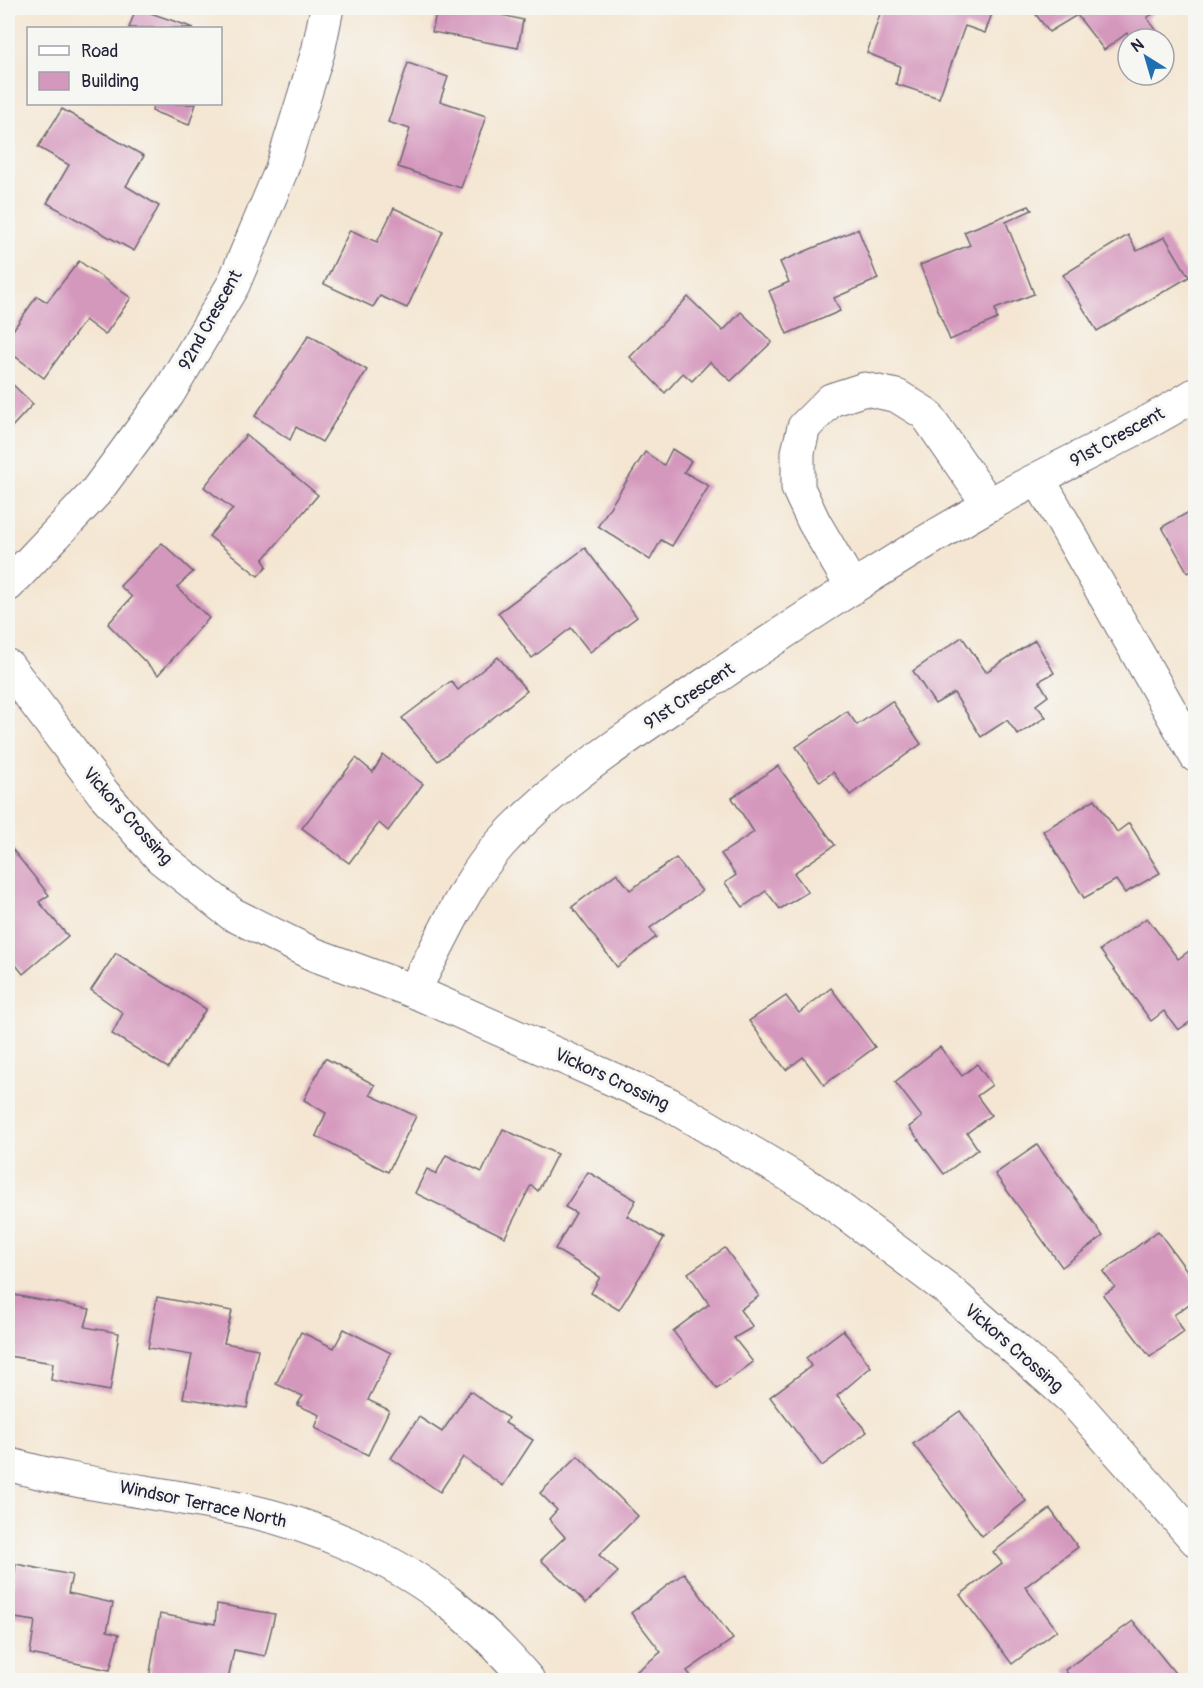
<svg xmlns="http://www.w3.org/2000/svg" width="1203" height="1688" viewBox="0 0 1203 1688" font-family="Pangolin,sans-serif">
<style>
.building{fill:#d598bd}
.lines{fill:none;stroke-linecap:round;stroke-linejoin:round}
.minor-casing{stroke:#6c6770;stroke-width:35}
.minor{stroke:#fff;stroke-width:33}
.labels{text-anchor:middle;stroke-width:6;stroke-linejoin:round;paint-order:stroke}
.street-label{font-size:18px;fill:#22223b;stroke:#f6f6f2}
</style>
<rect width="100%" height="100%" fill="#f6f6f2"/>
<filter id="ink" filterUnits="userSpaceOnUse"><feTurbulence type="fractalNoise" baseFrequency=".0167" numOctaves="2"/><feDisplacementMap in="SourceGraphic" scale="12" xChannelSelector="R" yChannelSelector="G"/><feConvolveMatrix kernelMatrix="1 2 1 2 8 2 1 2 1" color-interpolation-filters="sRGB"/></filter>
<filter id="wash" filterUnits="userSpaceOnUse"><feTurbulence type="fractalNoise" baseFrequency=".008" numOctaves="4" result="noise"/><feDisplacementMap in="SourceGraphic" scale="24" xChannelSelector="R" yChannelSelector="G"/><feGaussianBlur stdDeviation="1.35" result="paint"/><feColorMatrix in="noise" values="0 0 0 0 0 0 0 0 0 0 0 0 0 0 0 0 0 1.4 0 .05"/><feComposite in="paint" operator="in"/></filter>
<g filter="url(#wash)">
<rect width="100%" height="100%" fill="#f4e6d2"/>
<g id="blocks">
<!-- building -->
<g class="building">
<path d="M136 8 194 28H129Z"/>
<path d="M437 8H503L502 15 523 20 518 48 432 32Z"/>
<path d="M882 8H902L929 17 932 8H994L985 33 965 26 939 98 896 84 900 66 867 53Z"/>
<path d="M1031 8H1161L1147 18 1157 31 1146 39H1131L1127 33 1104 50 1077 15 1049 32Z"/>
<path d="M408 63 448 77 440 101 486 116 461 188 398 167 410 129 388 122Z"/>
<path d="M153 104H196L189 125 152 111Z"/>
<path d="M62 109 144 156 126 186 159 206 134 251 47 203 69 165 38 147Z"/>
<path d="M1029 206 1032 210 1006 222 1034 294 995 309 997 319 950 340 920 265 970 245 964 232Z"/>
<path d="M394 208 443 231 407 308 380 296 373 307 324 284 350 230 377 242Z"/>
<path d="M858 229 878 279 834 298 840 311 787 334 769 291 789 282 780 262Z"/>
<path d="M1128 235 1137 251 1165 237 1189 277 1097 331 1063 275Z"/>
<path d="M79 261 131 298 105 335 85 320 44 378 8 351V337L37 296 47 302Z"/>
<path d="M688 297 723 331 741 312 772 342 731 381 710 362 692 381 683 373 665 393 630 357Z"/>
<path d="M309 335 367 370 322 442 296 427 290 440 255 416Z"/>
<path d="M8 380 33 404 8 431Z"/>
<path d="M246 435 318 495 263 560 267 566 258 576 209 536 233 509 204 487Z"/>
<path d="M672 449 691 461 684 472 709 486 672 546 661 540 650 560 598 526 645 452 664 465Z"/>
<path d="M1196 508V568L1188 573 1162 527Z"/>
<path d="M162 543 193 572 177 587 209 618 158 675 108 624 132 597 120 586Z"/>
<path d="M585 548 637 617 590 652 571 628 532 658 498 613Z"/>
<path d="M962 637 986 672 1035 640 1054 673 1039 681 1048 696 1036 705 1046 717 1018 735 1007 720 981 737 954 693 935 704 913 671Z"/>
<path d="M498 657 527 691 438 761 402 718 451 681 458 690Z"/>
<path d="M892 701 921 744 850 795 833 772 820 782 796 747 847 711 857 725Z"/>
<path d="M383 755 423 784 388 831 379 823 349 863 302 828 356 758 373 772Z"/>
<path d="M778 766 835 845 794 873 808 892 780 909 766 891 743 907 725 883 736 875 721 854 754 832 732 798Z"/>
<path d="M1095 799 1117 832 1129 823 1160 873 1125 893 1116 880 1084 898 1043 831Z"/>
<path d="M8 844 49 895 39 902 68 936 23 974 8 955Z"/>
<path d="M676 858 702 891 650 928 656 937 617 967 572 907 617 873 630 890Z"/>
<path d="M1147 918 1178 959 1196 946V1018L1178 1030 1164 1011 1151 1021 1100 950Z"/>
<path d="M116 953 206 1009 168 1068 112 1034 123 1013 91 990Z"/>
<path d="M831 988 875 1047 824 1085 803 1057 786 1070 749 1021 786 996 799 1013Z"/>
<path d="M940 1047 962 1076 977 1064 992 1085 977 1096 991 1115 967 1133 978 1149 944 1174 909 1127 922 1117 895 1082Z"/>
<path d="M325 1058 375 1085 370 1095 416 1116 388 1172 316 1136 326 1113 304 1100Z"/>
<path d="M503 1129 557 1154 538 1191 531 1185 505 1237 415 1193 427 1169 436 1174 446 1155 482 1172Z"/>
<path d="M1037 1145 1103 1236 1062 1267 995 1174Z"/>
<path d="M588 1172 636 1200 627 1216 664 1238 619 1310 591 1293 600 1277 555 1249 576 1213 565 1207Z"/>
<path d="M1158 1231 1196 1283V1299L1174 1315 1184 1332 1150 1357 1103 1295 1115 1287 1103 1272Z"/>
<path d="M725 1248 759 1296 740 1310 753 1327 734 1338 753 1362 717 1389 673 1331 709 1304 688 1273Z"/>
<path d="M14 1295 90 1309 85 1327 119 1333 110 1391 51 1380 53 1363 8 1356V1334Z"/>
<path d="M157 1297 232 1311 224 1343 258 1349 247 1408 183 1398 192 1355 148 1348Z"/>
<path d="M344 1329 391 1353 368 1400 389 1410 368 1455 315 1428 320 1415 297 1405 303 1396 276 1384 301 1332 334 1348Z"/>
<path d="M843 1330 871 1367 837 1396 867 1432 822 1466 770 1397 811 1366 806 1358Z"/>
<path d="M470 1391 508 1418 505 1423 533 1440 503 1486 463 1457 440 1492 391 1458 419 1417 442 1432Z"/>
<path d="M960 1411 1026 1501 982 1536 913 1444Z"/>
<path d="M578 1456 638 1516 599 1555 618 1572 586 1603 541 1560 565 1537 549 1519 557 1510 540 1493Z"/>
<path d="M1050 1509 1078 1547 1025 1587 1057 1630 1012 1664 960 1595 1002 1563 993 1552Z"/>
<path d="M16 1564 72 1575 68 1593 113 1603 107 1631 119 1634 110 1670 30 1654 35 1621 8 1617Z"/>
<path d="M684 1573 733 1639 687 1671 694 1680H644L637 1671 661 1652 631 1613Z"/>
<path d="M217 1604 275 1614 265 1656 234 1650 228 1680 149 1678 160 1614 215 1624Z"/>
<path d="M1133 1621 1179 1678 1175 1680H1073L1065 1670Z"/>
</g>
</g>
</g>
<g filter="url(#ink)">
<use href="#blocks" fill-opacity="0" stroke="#6c6770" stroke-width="1.5"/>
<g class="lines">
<defs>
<g id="minor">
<path d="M1039 480 1196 756"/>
<path d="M8 585 95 493 168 394 233 285 281 171 318 52 327 8"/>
<path d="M852 587 814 522 798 488V452L804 427 831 400 865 389 897 396 926 414 989 505"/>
<path d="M8 666 103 793 161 858 232 914 313 954 413 991 669 1104 813 1189 947 1289 1072 1399 1196 1540"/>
<path d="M413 991C442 942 461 888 500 844 554 784 627 738 694 692 790 628 886 563 987 506 1056 467 1129 436 1196 394"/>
<path d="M8 1464C83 1486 163 1492 240 1509 306 1522 394 1558 447 1601 477 1624 504 1652 528 1680"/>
</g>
</defs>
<!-- minor casing -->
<use href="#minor" class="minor-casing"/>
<!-- minor -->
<use href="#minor" class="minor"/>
</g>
</g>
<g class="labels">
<!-- street labels -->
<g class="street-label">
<text transform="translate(210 320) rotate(-61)" y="6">92nd Crescent</text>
<text transform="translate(1117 437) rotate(-29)" y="6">91st Crescent</text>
<text transform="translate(689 696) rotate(-34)" y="6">91st Crescent</text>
<text transform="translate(128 816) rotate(48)" y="6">Vickors Crossing</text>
<text transform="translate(612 1079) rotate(25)" y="6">Vickors Crossing</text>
<text transform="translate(1014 1348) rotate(41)" y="6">Vickors Crossing</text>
<text transform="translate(203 1504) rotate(12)" y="6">Windsor Terrace North</text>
</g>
</g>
<!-- margin -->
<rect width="1203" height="1688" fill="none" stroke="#f6f6f2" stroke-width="30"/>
<!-- legend -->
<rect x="27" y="27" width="195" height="78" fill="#f6f6f2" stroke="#a1a1a9" stroke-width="1.5"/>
<rect x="39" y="46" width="30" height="9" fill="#ffffff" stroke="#a1a1a9" stroke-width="1.5"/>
<text x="81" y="57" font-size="18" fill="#22223b">Road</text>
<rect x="39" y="72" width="30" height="18" fill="#d598bd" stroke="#a1a1a9" stroke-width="1.5"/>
<text x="81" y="87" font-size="18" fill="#22223b">Building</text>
<!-- north arrow -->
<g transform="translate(1146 57) rotate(323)"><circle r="28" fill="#f6f6f2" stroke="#a1a1a9" stroke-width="1.5"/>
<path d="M0-4.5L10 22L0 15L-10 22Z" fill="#1f6fb2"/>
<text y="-9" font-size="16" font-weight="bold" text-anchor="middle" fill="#22223b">N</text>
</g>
</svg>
